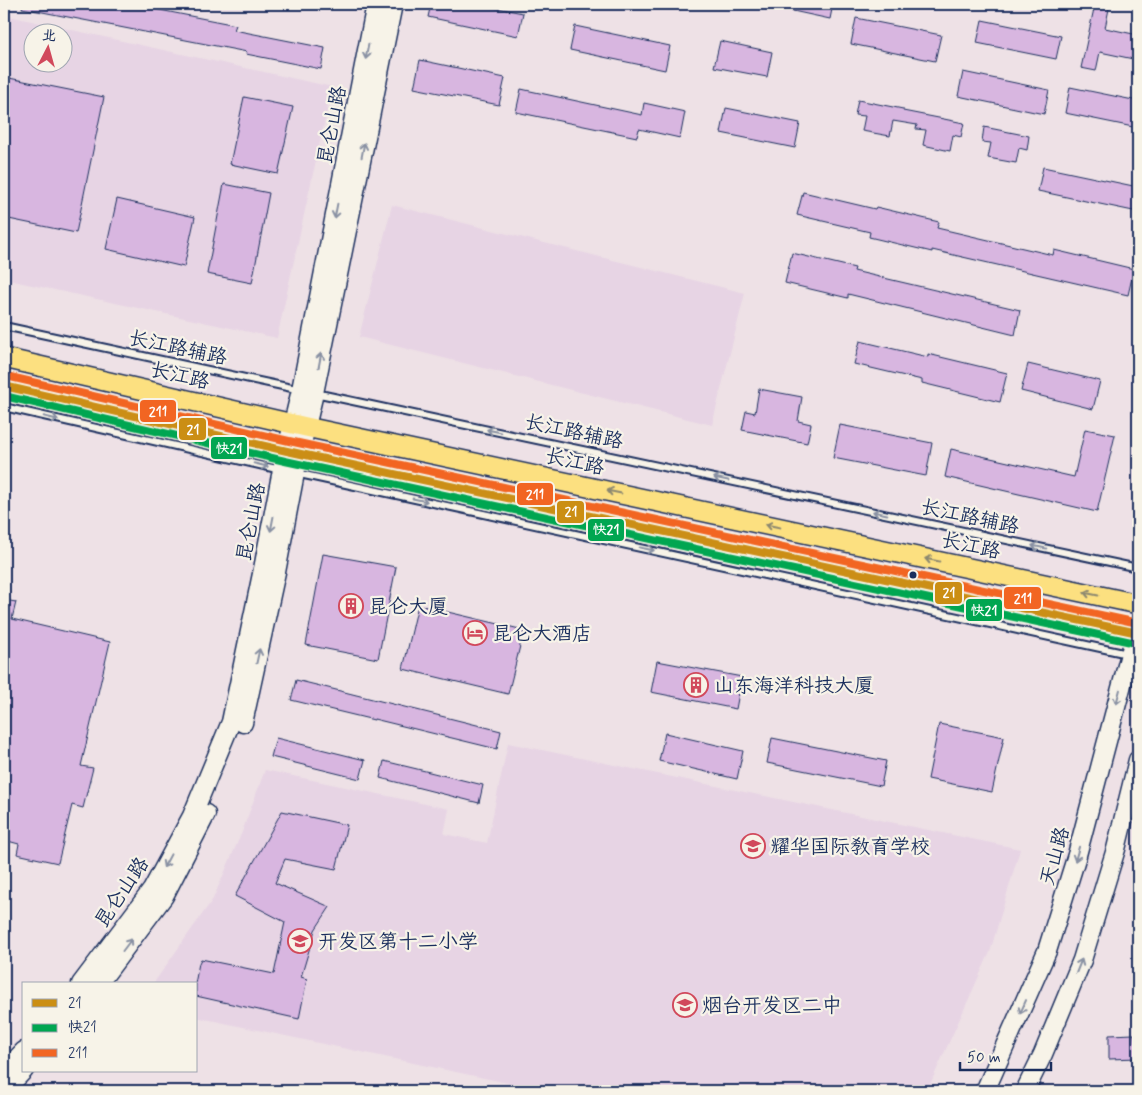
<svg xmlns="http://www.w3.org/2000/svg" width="1142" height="1095" viewBox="0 0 1142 1095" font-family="Mynerve,'LXGW WenKai TC',sans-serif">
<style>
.built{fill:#e7d4e4;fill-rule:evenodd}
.building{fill:#d8b6e0;stroke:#1b2f5e}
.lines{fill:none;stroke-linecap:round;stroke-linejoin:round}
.lane-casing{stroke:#1b2f5e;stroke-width:10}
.secondary-casing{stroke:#1b2f5e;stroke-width:21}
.primary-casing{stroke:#1b2f5e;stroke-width:22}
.lane{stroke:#f7f3e8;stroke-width:6}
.secondary{stroke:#f7f3e8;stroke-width:18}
.primary{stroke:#fce080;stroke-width:19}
.bus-1-casing{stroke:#f7f3e8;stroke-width:11}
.bus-2-casing{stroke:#f7f3e8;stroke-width:11}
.bus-3-casing{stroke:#f7f3e8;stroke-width:11}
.bus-1{stroke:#cb8e13;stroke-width:8}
.bus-2{stroke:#00a651;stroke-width:8}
.bus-3{stroke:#f26522;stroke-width:8}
.oneway{stroke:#8991a3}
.oneway2{stroke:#8c886f}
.bus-dot{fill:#1b2f5e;stroke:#f7f3e8;stroke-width:2}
.labels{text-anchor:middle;stroke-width:4.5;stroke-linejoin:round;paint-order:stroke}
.street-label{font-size:20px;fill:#1b2f5e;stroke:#f7f3e8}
.poi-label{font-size:20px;fill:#1b2f5e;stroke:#f7f3e8;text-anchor:start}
.line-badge{stroke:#f7f3e8;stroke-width:2}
.badge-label{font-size:14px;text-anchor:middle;font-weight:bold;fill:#fff}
</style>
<rect width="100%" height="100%" fill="#eee1e6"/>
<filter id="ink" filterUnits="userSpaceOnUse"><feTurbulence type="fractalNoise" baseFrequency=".02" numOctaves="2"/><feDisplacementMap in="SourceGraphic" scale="10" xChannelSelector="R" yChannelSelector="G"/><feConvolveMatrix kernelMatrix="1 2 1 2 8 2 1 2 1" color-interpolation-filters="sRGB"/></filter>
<g filter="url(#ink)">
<!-- built -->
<g class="built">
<path d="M4 15 332 87 277 338 4 279ZM32 32H62V62H32Z"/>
<path d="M392 205 745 293 712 425 359 337Z"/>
<path d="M508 743 1020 849 990 952 927 1091H545L196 1017V984H153L213 899 242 832 265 770 449 809 444 834 487 843Z"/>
</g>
<!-- building -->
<g class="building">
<path d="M23 4H129L236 25 234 30 325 48 321 69 246 54 247 52 22 8Z"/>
<path d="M431 4H476L523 13 518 36 428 17Z"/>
<path d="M779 4H833L830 19 779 8Z"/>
<path d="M1095 4H1110L1105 28 1138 35V60L1100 52 1096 71 1081 68Z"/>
<path d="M856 18 941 35 935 61 851 44Z"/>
<path d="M982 20 1061 36 1056 59 977 43Z"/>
<path d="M575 26 670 46 665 70 570 50Z"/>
<path d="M720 41 772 52 767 77 714 67Z"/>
<path d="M420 60 505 78 499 105 414 88Z"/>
<path d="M963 72 1049 90 1044 114 958 96Z"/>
<path d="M4 77 104 97 76 233 4 218Z"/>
<path d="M1070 87 1138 101V128L1065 113Z"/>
<path d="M521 89 642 115 644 103 685 112 680 138 639 129 637 137 516 112Z"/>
<path d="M244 97 293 107 278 174 230 164Z"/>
<path d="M858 100 903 109V111L964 123 961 137 953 135 950 151 923 145 926 130 916 129 917 125 893 121 890 136 862 131 865 116 855 115Z"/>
<path d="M726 108 800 123 795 148 721 133Z"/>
<path d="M984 127 1029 136 1027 150 1019 148 1016 163 988 158 991 143 982 142Z"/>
<path d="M1043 167 1138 187V212L1038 191Z"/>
<path d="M224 184 269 193 252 283 207 274Z"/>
<path d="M803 192 875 209 876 207 939 222 937 228 1053 255 1054 250 1134 269 1128 295 932 250V252L869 237 870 232 797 215Z"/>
<path d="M117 199 195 217 184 267 106 249Z"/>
<path d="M792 253 855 268 854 271 1020 310 1015 335 848 294V298L785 283Z"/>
<path d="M860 341 928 357V354L1007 373 1000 402 922 383V380L854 364Z"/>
<path d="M1028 364 1100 381 1093 409 1021 391Z"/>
<path d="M759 389 802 397 798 421 811 424 807 443 742 430 746 411 755 413Z"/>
<path d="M840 425 932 443 926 476 833 458Z"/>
<path d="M1085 429 1115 435 1097 512 945 477 951 449 1074 477Z"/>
<path d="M323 554 396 567 378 659 306 645Z"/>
<path d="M4 600 16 602 12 619 110 642 81 766 93 768 83 808 72 805 58 863 17 854 19 844 4 840Z"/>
<path d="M418 605 524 630 508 694 403 669Z"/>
<path d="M657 661 742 677 736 709 651 692Z"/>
<path d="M296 680 501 731 497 749 374 719V720L291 700Z"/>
<path d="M939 724 1004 737 992 792 928 779Z"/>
<path d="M665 733 743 751 737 779 659 761Z"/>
<path d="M276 738 365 760 360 779 271 757Z"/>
<path d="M772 738 886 761 881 786 767 763Z"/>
<path d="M384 761 483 785 479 803 380 778Z"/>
<path d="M282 811 347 825 336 869 285 859 275 883 330 907 315 930 301 977 307 979 299 1019 196 996V984H195L199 963 201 959 274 974 285 922 235 896Z"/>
<path d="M1134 1034 1135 1042H1138V1058L1109 1059V1035Z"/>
</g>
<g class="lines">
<defs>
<g id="lane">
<path d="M4 326 301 390"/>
<path d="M315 393 1138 568"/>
<path d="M4 407 281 470"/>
<path d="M295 473 1128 654"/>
</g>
<g id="secondary">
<path d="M243 723 276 572 295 473 314 393 393 4"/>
<path d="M81 984 152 890 192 816 231 722 263 569 282 470 301 390 376 4"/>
<path d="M98 984 164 896 206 814"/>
<path d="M4 1072 24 1051"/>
<path d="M4 1091 24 1070"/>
<path d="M985 1091 1047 951 1077 855 1130 654 1138 625"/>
<path d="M1025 1091 1043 1054 1082 960 1116 849 1138 760"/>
</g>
<g id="primary">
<path d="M4 358 306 427 1138 604"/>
<path d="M4 386 287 451 1138 633"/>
</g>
</defs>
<!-- lane casing -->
<use href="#lane" class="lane-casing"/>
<!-- secondary casing -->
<use href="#secondary" class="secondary-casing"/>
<!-- primary casing -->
<use href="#primary" class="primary-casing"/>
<!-- lane -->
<use href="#lane" class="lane"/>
<!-- secondary -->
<use href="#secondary" class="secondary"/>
<!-- primary -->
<use href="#primary" class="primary"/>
<defs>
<path id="bus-1" d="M4 386 287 451 1138 633"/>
<path id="bus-2" d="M4 396 285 461 1136 643"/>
<path id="bus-3" d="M6 376 289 441 1138 623"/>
</defs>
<!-- bus-1 casing -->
<use href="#bus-1" class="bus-1-casing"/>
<!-- bus-2 casing -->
<use href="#bus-2" class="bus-2-casing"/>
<!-- bus-3 casing -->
<use href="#bus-3" class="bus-3-casing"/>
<!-- bus-1 -->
<use href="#bus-1" class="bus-1"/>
<!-- bus-2 -->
<use href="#bus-2" class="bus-2"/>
<!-- bus-3 -->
<use href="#bus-3" class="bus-3"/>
</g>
<!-- one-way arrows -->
<defs><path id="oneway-shaft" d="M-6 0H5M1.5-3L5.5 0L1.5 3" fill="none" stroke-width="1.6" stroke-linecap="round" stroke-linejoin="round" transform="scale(1.25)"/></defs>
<g class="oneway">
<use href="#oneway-shaft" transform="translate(367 52) rotate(101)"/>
<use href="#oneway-shaft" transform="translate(363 150) rotate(-79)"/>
<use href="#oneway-shaft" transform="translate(336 211) rotate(101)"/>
<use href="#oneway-shaft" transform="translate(320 360) rotate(-79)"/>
<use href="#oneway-shaft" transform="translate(51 418) rotate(13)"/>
<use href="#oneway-shaft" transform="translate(494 431) rotate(-168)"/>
<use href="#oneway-shaft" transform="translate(261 465) rotate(13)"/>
<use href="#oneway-shaft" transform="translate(721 479) rotate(-168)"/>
<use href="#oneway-shaft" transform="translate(420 500) rotate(12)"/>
<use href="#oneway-shaft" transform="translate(880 513) rotate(-168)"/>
<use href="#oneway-shaft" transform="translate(272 524) rotate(101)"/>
<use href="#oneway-shaft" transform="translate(1039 547) rotate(-168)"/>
<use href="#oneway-shaft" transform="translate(647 549) rotate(12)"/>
<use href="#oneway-shaft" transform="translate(258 656) rotate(-78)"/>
<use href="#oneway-shaft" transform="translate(1118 697) rotate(105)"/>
<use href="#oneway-shaft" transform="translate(1077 854) rotate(106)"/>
<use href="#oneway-shaft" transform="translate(167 861) rotate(118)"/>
<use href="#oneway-shaft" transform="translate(127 945) rotate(-53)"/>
<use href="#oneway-shaft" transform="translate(1079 966) rotate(-68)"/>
<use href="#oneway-shaft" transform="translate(1023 1007) rotate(114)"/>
</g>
<g class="oneway2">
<use href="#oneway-shaft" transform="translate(614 492) rotate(-168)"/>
<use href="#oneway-shaft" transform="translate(773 526) rotate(-168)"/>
<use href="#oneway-shaft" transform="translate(932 560) rotate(-168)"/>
<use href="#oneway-shaft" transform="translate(1091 594) rotate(-168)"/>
</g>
</g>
<!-- icons -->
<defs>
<symbol id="building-ring" viewBox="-11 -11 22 22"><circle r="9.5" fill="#f7f3e8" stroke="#d1495b" stroke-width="1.5"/><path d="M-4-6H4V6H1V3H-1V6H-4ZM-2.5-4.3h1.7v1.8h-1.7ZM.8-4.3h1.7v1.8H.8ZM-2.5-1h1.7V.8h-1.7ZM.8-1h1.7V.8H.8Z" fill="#d1495b"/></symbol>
<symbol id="hotel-ring" viewBox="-11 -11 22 22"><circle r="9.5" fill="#f7f3e8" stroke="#d1495b" stroke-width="1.5"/><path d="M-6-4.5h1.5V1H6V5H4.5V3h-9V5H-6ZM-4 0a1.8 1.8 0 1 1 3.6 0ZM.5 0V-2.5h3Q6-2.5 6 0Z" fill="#d1495b"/></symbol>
<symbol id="school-ring" viewBox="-11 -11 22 22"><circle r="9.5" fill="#f7f3e8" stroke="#d1495b" stroke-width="1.5"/><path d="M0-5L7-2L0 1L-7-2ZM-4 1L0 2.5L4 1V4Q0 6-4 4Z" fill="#d1495b"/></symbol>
</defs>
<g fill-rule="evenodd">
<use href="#building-ring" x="337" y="592" width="28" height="28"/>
<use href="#hotel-ring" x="461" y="619" width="28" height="28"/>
<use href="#building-ring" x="682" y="671" width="28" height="28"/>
<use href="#school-ring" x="739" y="832" width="28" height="28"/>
<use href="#school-ring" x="286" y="927" width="28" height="28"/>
<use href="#school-ring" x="671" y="991" width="28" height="28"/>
</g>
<!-- markers -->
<circle class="bus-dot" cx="913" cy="575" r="4.5"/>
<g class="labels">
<!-- street labels -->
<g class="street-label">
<text transform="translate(331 125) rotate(-79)" y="7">昆仑山路</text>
<text transform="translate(178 347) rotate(12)" y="7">长江路辅路</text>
<text transform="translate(180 375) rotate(13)" y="7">长江路</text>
<text transform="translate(574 431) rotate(12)" y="7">长江路辅路</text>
<text transform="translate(575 461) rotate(12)" y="7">长江路</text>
<text transform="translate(970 516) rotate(12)" y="7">长江路辅路</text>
<text transform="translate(250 522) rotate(-79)" y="7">昆仑山路</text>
<text transform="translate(971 545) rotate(12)" y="7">长江路</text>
<text transform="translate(1054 856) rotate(-74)" y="7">天山路</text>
<text transform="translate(121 892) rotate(-56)" y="7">昆仑山路</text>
</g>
<!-- poi labels -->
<g class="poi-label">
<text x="368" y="613">昆仑大厦</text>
<text x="492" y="640">昆仑大酒店</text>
<text x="714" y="692">山东海洋科技大厦</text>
<text x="770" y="853">耀华国际教育学校</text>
<text x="318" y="948">开发区第十二小学</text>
<text x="702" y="1012">烟台开发区二中</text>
</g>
</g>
<g class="line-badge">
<rect x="139" y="399" width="38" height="24" rx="5" fill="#f26522"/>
<rect x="178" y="417" width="29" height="24" rx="5" fill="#cb8e13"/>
<rect x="210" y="436" width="38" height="24" rx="5" fill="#00a651"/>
<rect x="516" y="482" width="38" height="24" rx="5" fill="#f26522"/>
<rect x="556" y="500" width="29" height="24" rx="5" fill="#cb8e13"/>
<rect x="587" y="518" width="38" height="24" rx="5" fill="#00a651"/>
<rect x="934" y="581" width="29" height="24" rx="5" fill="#cb8e13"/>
<rect x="1003" y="586" width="39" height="24" rx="5" fill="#f26522"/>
<rect x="965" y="598" width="38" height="24" rx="5" fill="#00a651"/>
</g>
<g class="badge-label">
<text x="158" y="416">211</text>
<text x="193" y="434">21</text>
<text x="229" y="453">快21</text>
<text x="535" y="499">211</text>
<text x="571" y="516">21</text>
<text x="606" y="534">快21</text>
<text x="949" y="597">21</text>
<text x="1023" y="603">211</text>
<text x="984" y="615">快21</text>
</g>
<!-- margin -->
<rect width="1142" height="1095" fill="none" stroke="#f7f3e8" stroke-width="20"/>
<rect x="10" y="10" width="1122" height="1075" fill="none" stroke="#1b2f5e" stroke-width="2" filter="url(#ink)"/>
<!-- legend -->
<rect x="22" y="982" width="175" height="90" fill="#f7f3e8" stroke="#9fa5b1"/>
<rect x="32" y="999" width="25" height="8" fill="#cb8e13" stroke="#9fa5b1"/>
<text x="68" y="1008" font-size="15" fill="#1b2f5e">21</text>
<rect x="32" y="1024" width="25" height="8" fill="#00a651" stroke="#9fa5b1"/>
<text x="68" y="1032" font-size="15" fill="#1b2f5e">快21</text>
<rect x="32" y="1049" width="25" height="8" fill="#f26522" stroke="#9fa5b1"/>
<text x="68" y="1058" font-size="15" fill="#1b2f5e">211</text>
<!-- north arrow -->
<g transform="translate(48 48) rotate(6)"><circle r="24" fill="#f7f3e8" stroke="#9fa5b1"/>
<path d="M0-4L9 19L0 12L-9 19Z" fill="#d1495b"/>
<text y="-8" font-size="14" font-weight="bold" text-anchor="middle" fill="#1b2f5e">北</text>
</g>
<!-- scale -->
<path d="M960 1062v8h91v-8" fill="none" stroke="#1b2f5e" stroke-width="2.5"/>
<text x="967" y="1062" font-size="15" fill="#1b2f5e" stroke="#f7f3e8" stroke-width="4" paint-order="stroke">50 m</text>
</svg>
